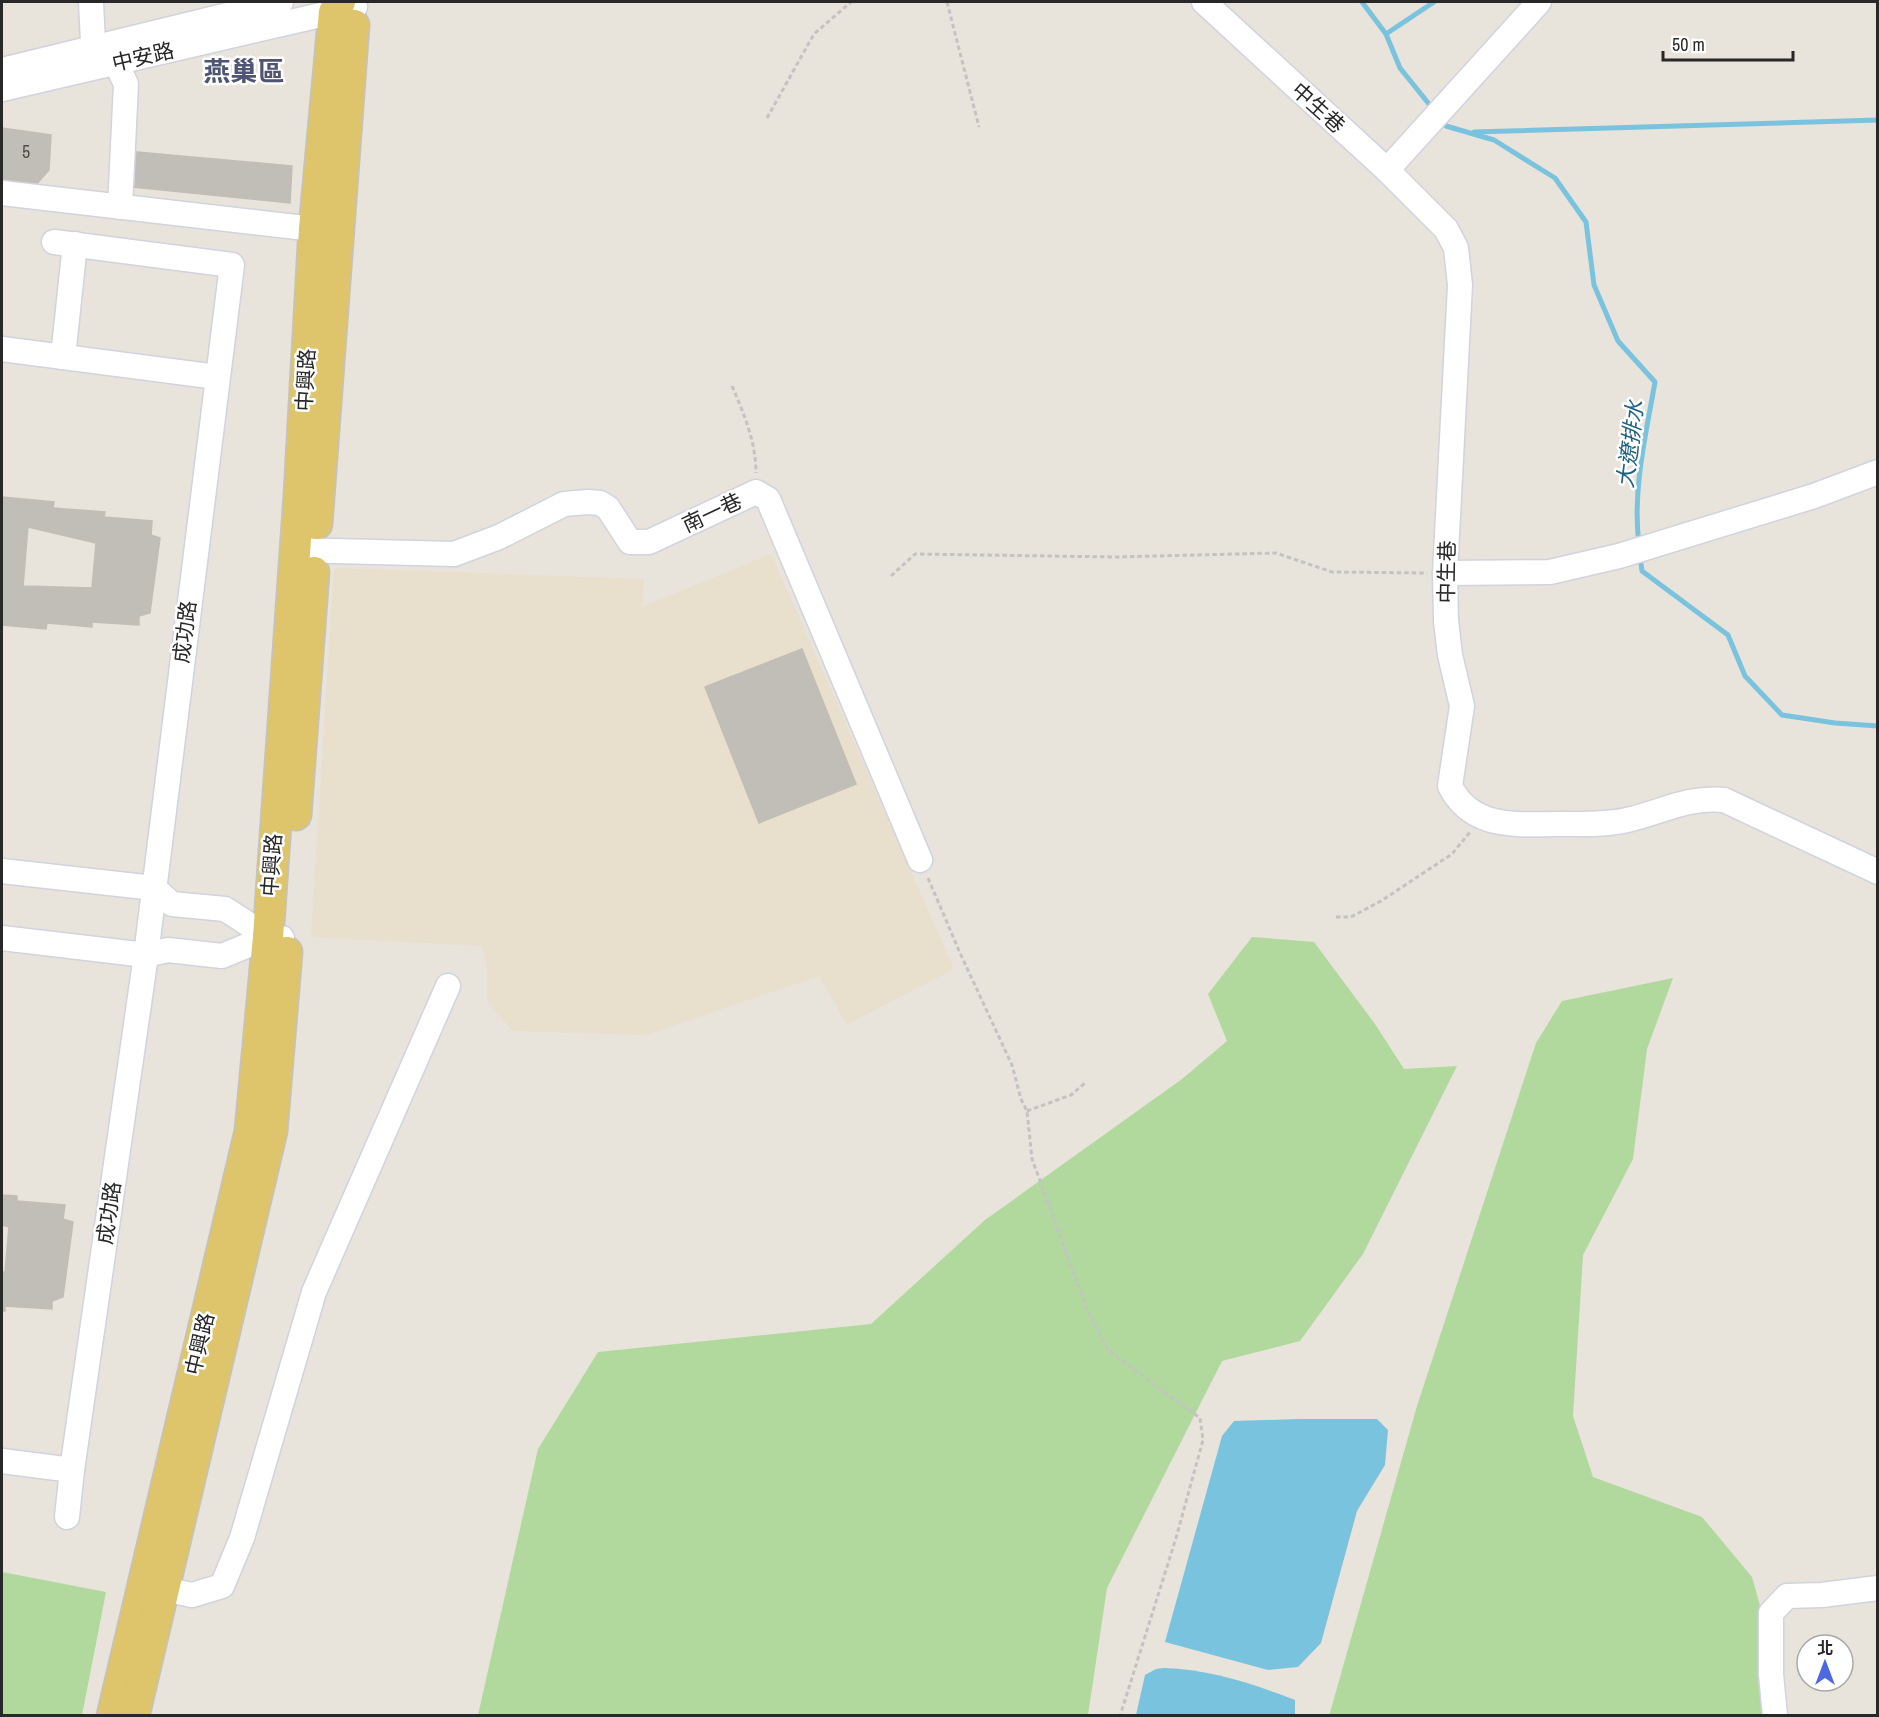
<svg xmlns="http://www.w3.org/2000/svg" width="1879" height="1717" viewBox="0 0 1879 1717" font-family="'Archivo Narrow','Noto Sans TC',sans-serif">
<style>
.education{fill:#e8dfcc}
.green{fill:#b1d99e}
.water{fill:#7ac3de}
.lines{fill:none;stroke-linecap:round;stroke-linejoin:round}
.stream{stroke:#7ac3de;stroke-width:5}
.building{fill:#c1bdb7;stroke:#c3beb5;stroke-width:1.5;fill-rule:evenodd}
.minor-casing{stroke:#d1d3df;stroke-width:27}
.major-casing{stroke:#c3c3c3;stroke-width:33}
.path{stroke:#c3c3c3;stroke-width:3;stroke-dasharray:4.5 3;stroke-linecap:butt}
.minor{stroke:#fff;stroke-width:24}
.major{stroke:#dec46a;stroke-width:30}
.labels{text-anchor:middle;stroke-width:5;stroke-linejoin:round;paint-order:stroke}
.number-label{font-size:18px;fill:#4e4d4c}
.street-label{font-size:21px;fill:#282828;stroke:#fff}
.water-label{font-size:22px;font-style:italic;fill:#1d6186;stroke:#fff}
.district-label{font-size:27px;font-weight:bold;fill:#4e5472;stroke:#fff}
</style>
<rect width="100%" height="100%" fill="#e8e3db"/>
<!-- education -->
<path class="education" d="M771 554 954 969 847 1024 819 976 646 1035 513 1031 487 1001V965L482 946 311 937 334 568 644 579 642 607Z"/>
<!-- green -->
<g class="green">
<path d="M1252 937 1314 942 1375 1024 1404 1069 1457 1066 1363 1254 1300 1341 1222 1361 1107 1588 1088 1715H478L538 1449 598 1352 871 1324 985 1220 1182 1079 1227 1041 1208 994Z"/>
<path d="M1673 978 1647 1049 1633 1159 1583 1255 1573 1416 1593 1477 1702 1517 1752 1577 1762 1613 1765 1715 1329 1716 1417 1406 1536 1043 1562 1001Z"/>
<path d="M2 1572 106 1592 82 1715H2Z"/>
</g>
<!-- water -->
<g class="water">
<path d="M1299 1419H1377L1388 1430 1385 1465 1357 1511 1321 1643 1298 1667 1268 1670 1165 1642 1222 1436 1234 1421Z"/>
<path d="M1164 1668C1208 1669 1254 1684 1295 1700V1715H1136L1145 1675 1156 1669Z"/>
</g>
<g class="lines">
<!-- stream -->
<g class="stream">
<path d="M1362 2 1386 34 1400 68 1433 109"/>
<path d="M1386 34 1434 2"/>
<path d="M1441 119 1446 126 1494 140 1555 178 1586 222 1594 285 1618 341 1655 382C1646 434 1632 491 1639 544"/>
<path d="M1474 132 1878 120"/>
<path d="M1640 557 1642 571 1728 635 1745 676 1782 715 1835 723 1878 726"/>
</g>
</g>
<!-- building -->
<g class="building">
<path d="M2 128 51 135 49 170 35 186 2 179Z"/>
<path d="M137 152 292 166 290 203 133 187Z"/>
<path d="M2 497 54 502 53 508 105 512 104 517 152 521 151 535 160 538 150 613 139 616V625L92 622V627L47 623 46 629 2 625ZM28 527 96 543 92 588 23 586Z"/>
<path d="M802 649 856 784 759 823 705 687Z"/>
<path d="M2 1195 17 1196V1201L65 1205 63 1219 73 1222 63 1297 52 1301V1309L5 1306V1311H2V1272H5L9 1227 2 1225Z"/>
</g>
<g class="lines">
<defs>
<g id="minor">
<path d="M91 2 94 63"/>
<path d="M1204 2 1387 170 1446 229 1456 248 1460 285 1445 573 1446 621 1450 655 1462 706 1450 786C1472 830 1517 824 1558 824 1580 824 1605 825 1627 820 1663 812 1685 797 1724 800L1878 872"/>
<path d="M116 63 126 84 120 207"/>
<path d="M2 70 281 2"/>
<path d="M2 89 355 7"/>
<path d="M1387 170 1539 2"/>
<path d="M2 193 314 229"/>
<path d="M54 242 232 265 146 955 72 1470 67 1517"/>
<path d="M2 349 217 377"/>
<path d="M63 357 75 244"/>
<path d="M295 550 454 554 499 537 564 504 588 502 600 503 608 508 630 542H649L756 492 768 499 920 860"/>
<path d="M1445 573 1550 572 1619 556 1814 496 1878 472"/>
<path d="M2 871 154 888 172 904 225 909 268 937 282 938"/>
<path d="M2 938 146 955 168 950 222 956 268 937"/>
<path d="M2 1461 72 1470"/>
<path d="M149 1586 192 1595 222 1586 242 1538 314 1292 448 986"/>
<path d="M1775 1716 1771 1674V1613L1787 1596 1822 1595 1878 1588"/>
</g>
<g id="major">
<path d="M317 524 354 25"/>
<path d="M296 815 314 572"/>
<path d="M112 1716 250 1131 268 937 299 496 314 229 334 12 340 2"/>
<path d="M134 1716 272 1131 287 952"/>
</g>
</defs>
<!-- minor casing -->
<use href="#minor" class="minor-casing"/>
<!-- major casing -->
<use href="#major" class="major-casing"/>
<!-- path -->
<g class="path">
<path d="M947 2 979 127"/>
<path d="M767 118 814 34 851 2"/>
<path d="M732 386C744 414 756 442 756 473"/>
<path d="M891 576 915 554 1116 557 1276 553 1332 572 1427 573"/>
<path d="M928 878 960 953 1012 1065 1021 1099 1027 1111 1032 1159 1089 1315 1109 1351 1200 1418 1203 1440 1176 1538 1120 1716"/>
<path d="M1336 917H1351L1381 901 1452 854 1470 832"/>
<path d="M1027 1111 1071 1095 1085 1083"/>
</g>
<!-- minor -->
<use href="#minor" class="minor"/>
<!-- major -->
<use href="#major" class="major"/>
</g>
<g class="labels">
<!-- number labels -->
<g class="number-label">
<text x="26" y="158">5</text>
</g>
<!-- street labels -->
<g class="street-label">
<text transform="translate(143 57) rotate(-13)" y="7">中安路</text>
<text transform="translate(1318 108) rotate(42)" y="7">中生巷</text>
<text transform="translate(306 380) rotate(-87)" y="7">中興路</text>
<text transform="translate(712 513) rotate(-25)" y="7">南一巷</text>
<text transform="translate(1447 572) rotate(-89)" y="7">中生巷</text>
<text transform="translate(185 632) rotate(-83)" y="7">成功路</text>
<text transform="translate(272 865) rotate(-86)" y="7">中興路</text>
<text transform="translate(109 1213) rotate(-82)" y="7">成功路</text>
<text transform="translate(200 1344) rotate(-77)" y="7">中興路</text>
</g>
<!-- water labels -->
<g class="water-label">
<text transform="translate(1630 444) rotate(-83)" y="8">大遼排水</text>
</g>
<!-- district labels -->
<g class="district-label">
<text x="244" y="81">燕巢區</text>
</g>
</g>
<!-- border -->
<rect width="1879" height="1717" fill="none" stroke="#282828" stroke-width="6"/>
<!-- north arrow -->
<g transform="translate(1825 1663)"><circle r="28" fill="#ffffff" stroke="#a9a9a9" stroke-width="1.5"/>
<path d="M0-4.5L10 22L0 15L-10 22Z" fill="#4e68e2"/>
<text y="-9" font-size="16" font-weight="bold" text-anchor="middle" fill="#282828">北</text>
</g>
<!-- scale -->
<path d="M1663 51v9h130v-9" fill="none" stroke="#282828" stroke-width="3"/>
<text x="1672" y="51" font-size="18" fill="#282828" stroke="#ffffff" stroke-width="4.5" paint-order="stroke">50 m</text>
</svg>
